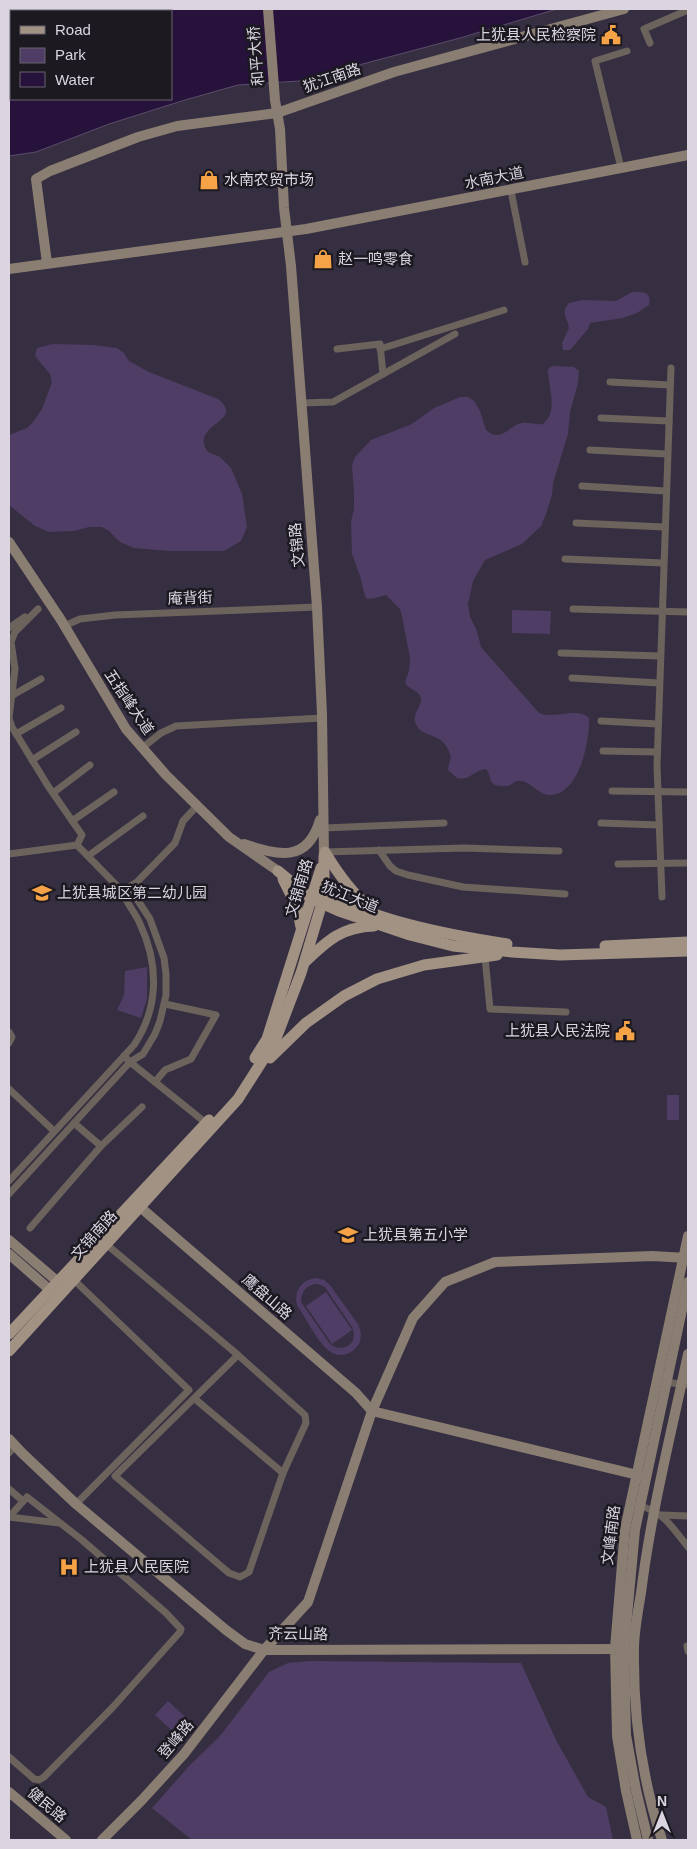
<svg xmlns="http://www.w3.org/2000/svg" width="697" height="1849" viewBox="0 0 697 1849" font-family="Arial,'Noto Sans SC',sans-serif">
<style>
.green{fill:#4f3d65;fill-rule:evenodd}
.water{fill:#26123a;stroke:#5c4c6c;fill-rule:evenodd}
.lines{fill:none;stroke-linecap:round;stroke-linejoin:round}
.street{stroke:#6b635c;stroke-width:7}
.secondary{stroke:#8a7e72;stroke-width:10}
.primary{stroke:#a29283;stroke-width:11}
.labels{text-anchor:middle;stroke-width:5;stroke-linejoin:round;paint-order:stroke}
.poi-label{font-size:15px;fill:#dad5e1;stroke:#1c1921;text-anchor:start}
.street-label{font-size:15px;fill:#dad5e1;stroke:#1c1921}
</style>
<rect width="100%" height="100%" fill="#362f41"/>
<!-- green -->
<g class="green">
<path d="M632 292C643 291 652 292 649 305L637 313 623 318 590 323 588 329 570 350H563L562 343 569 328C568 319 560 312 569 303L582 300 616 301Z"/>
<path d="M53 344 93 345 117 348 124 353 129 361 149 372 218 399C247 422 188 424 208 452L220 457 231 468 242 494 247 527 241 541 224 551H169L134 548 120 542 109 531 102 527H89L74 531 49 532 35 526 9 505V435L27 428 33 422 42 409 52 382 50 374 35 356 37 348Z"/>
<path d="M553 366 574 367 579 371 578 383 570 412 568 434 553 483 552 495 546 514 541 526 522 544 485 560 473 581 468 604 470 617 477 631 481 647 539 713C555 720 576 706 589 718 590 741 579 797 548 795 537 794 529 779 517 781 513 782 513 784 510 785 506 787 500 786 495 785 488 781 491 774 486 769 474 770 470 781 457 778L448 770C448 765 452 759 450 754 442 730 423 740 416 724 411 714 422 707 421 698 419 690 407 689 405 682L409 671 410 658 402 616 400 609 386 595 375 598 367 599 365 596 360 576 352 554 351 521 354 510V495L352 465 355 457 371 440 412 424 434 408 460 397H468L474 401 480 411 486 430C501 444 509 425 522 423 529 422 536 425 543 424 559 411 548 387 548 370L550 367Z"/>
<path d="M512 610 551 611 550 634 512 633Z"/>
<path d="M147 967V999L141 1018 117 1010 124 995 125 971Z"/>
<rect x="667" y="1095" width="12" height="25"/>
<path d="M316 1278 324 1280 329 1284 358 1324 361 1333 360 1342C354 1354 339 1360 328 1350 316 1340 306 1318 297 1305 294 1291 301 1280 316 1278ZM318 1284 325 1287 352 1327 354 1334 353 1341C347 1349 338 1350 330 1344L301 1302C301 1291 307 1284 318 1284Z"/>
<path d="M326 1292 352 1330 332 1344 306 1306Z"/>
<path d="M310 1661 521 1663 556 1740 588 1797 606 1807 613 1840H192L152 1808 190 1765 220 1736 269 1672 288 1663Z"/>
<path d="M168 1701 192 1723 179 1737 155 1715Z"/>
</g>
<!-- water -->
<path class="water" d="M9 9H557L460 38 299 81 238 85 185 100 109 124 36 152 9 156ZM11 11H171V99H11Z"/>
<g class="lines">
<!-- street -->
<g class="street">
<path d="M650 43 644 29 688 10"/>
<path d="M621 168 595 61 627 51"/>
<path d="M511 191 525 262"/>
<path d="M337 349 380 344 383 374"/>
<path d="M380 349 504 310"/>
<path d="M610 382 670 385"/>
<path d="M301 403 333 402 455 334"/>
<path d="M601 418 669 421"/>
<path d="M590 450 667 454"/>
<path d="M582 486 666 491"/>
<path d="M576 523 664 527"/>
<path d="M565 559 663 563"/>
<path d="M38 609 15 632 11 642 15 669 9 718 12 727 48 786 82 835 77 845"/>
<path d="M573 609 688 612"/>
<path d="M64 626 80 619 115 615 317 607"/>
<path d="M9 628 25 617"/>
<path d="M561 653 660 656"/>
<path d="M572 678 659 683"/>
<path d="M13 695 41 679"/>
<path d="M601 721 658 724"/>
<path d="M16 734 61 708"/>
<path d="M142 748 161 733 176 726 322 718"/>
<path d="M603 751 657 752"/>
<path d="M32 760 76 732"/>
<path d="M612 791 688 792"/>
<path d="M53 793 90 765"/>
<path d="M72 821 114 792"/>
<path d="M601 823 659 825"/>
<path d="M324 828 444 823"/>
<path d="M379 850 390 866 396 871 408 875 463 887 565 894"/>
<path d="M324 852 464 848 559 851"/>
<path d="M9 854 77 845 122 891 135 896 150 919 164 958 166 974V995L160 1021 155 1034 143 1054 130 1062 124 1056"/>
<path d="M88 856 143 816"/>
<path d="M618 864 688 863"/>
<path d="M122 891 137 882 175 843 183 821 197 806"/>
<path d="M662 897 657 766 671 368"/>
<path d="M485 957 490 1009 566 1012"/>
<path d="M9 1032 12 1037 9 1043"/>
<path d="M155 1082 165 1070 191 1059 216 1015 165 1004"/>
<path d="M9 1089 54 1131"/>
<path d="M101 1146 142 1107"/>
<path d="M9 1181 134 1045C159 1008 159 964 140 924 135 912 126 903 122 891"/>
<path d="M9 1194 130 1062 206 1123"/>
<path d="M30 1228 101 1146 74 1123"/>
<path d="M106 1244 238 1355 305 1415 306 1423 283 1473 249 1572 240 1577 229 1573 115 1476 238 1355"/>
<path d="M74 1280 189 1390 76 1504"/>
<path d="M664 1382 688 1385"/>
<path d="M195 1399 283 1473"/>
<path d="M9 1453 15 1446"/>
<path d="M9 1489 23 1501"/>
<path d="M638 1505C665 1513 671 1526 688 1547"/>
<path d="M662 1515 688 1516"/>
<path d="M9 1517 27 1497 82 1540 166 1613 181 1629 180 1632 113 1707 44 1777 39 1780 34 1779 9 1757"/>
<path d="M9 1517 59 1523"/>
<path d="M687 1646 688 1651"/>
</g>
<!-- secondary -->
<g class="secondary">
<path d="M268 9 275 100 280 129 284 208 291 266 317 607 322 714 324 856"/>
<path d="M47 263 36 179 50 171 138 137 177 126 277 113 394 72 624 9"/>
<path d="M9 269 306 229 688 155"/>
<path d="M9 542 61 620 126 729 166 775 229 837 278 871"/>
<path d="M244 844C278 855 307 864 320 820"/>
<path d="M140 1207 356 1393 372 1411 646 1477"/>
<path d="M9 1240 58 1282"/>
<path d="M9 1254 50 1290"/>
<path d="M9 1439 22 1453 76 1504 226 1630 245 1644 264 1650H294L634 1649"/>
<path d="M9 1792 66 1840"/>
<path d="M102 1840 142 1800 184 1754 264 1650 308 1602 372 1411 413 1318 445 1282 495 1262 652 1256 688 1258"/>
<path d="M637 1840 626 1791 617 1736 615 1648 625 1529 688 1236"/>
<path d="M648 1840 636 1790 626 1735 624 1649 635 1530 688 1282"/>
<path d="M662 1840C642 1779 633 1714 634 1649 634 1631 638 1611 641 1593 651 1512 671 1434 688 1354"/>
</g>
<!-- primary -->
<g class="primary">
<path d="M325 852C338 874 352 893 371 909"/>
<path d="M278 871 312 899 339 911 410 935 453 946 512 952 560 955 688 951"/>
<path d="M283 879 297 907 301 927"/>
<path d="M319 890C376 921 443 934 507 944"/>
<path d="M605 946 688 942"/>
<path d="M306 961C328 940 342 927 374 926"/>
<path d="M255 1058 267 1039 321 868"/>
<path d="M270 1058 306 1023 344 996 377 979 424 965 497 955"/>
<path d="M9 1334 209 1120"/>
<path d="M9 1351 238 1099 275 1041 301 973 322 903 324 893V856"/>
</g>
</g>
<!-- icons -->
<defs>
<symbol id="civic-bare" viewBox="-9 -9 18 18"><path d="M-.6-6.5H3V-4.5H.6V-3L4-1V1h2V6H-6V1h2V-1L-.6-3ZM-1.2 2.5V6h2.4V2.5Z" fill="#f6a246" stroke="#1c1921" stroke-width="2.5" paint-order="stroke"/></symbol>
<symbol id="shop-bare" viewBox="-9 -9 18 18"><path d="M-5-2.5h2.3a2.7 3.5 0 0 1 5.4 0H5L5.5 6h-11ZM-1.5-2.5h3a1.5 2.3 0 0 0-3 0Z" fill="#f6a246" stroke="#1c1921" stroke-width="2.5" paint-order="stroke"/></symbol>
<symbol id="school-bare" viewBox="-9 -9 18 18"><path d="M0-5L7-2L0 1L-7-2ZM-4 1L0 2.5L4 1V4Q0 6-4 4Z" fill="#f6a246" stroke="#1c1921" stroke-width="2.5" paint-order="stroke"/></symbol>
<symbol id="hospital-bare" viewBox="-9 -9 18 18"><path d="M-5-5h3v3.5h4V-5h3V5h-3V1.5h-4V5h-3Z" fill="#f6a246" stroke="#1c1921" stroke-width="2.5" paint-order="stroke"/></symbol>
</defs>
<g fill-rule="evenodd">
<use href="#civic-bare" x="597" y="21" width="28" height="28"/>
<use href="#shop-bare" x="195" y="166" width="28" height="28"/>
<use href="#shop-bare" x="309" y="245" width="28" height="28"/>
<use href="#school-bare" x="28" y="879" width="28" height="28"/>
<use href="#civic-bare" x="611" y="1017" width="28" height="28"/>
<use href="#school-bare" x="334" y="1221" width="28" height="28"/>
<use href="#hospital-bare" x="55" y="1553" width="28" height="28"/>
</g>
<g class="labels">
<!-- poi labels -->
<g class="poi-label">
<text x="596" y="40" text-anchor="end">上犹县人民检察院</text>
<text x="224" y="185">水南农贸市场</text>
<text x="338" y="264">赵一鸣零食</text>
<text x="57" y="898">上犹县城区第二幼儿园</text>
<text x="610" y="1036" text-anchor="end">上犹县人民法院</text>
<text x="363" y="1240">上犹县第五小学</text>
<text x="84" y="1572">上犹县人民医院</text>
</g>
<!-- street labels -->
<g class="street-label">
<text transform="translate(256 56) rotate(-95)" y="5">和平大桥</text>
<text transform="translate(332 78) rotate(-19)" y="5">犹江南路</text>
<text transform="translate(494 178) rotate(-11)" y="5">水南大道</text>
<text transform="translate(297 545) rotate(-95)" y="5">文锦路</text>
<text transform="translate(190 598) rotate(-2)" y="5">庵背街</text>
<text transform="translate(129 702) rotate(56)" y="5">五指峰大道</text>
<text transform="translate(299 888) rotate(-73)" y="5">文锦南路</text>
<text transform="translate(350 897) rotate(22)" y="5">犹江大道</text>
<text transform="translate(94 1235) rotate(-48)" y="5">文锦南路</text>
<text transform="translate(267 1297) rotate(41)" y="5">鹰盘山路</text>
<text transform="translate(611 1535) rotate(-83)" y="5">文峰南路</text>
<text transform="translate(298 1634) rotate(1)" y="5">齐云山路</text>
<text transform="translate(176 1739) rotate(-50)" y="5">登峰路</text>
<text transform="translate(47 1805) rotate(40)" y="5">健民路</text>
</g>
</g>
<!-- border -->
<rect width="697" height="1849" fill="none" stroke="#dad5e1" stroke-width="20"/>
<!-- legend -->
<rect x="10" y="10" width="162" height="90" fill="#1c1921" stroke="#68646e"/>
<rect x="20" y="26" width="25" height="8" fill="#a29283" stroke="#68646e"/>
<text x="55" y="35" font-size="15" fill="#dad5e1">Road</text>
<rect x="20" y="48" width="25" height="15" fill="#4f3d65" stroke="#68646e"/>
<text x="55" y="60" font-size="15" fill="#dad5e1">Park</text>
<rect x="20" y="72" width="25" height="15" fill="#26123a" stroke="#68646e"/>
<text x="55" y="85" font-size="15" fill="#dad5e1">Water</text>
<!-- north arrow -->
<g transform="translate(662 1814)" stroke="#1c1921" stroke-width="4" paint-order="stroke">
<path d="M0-4L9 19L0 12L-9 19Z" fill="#dad5e1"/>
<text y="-8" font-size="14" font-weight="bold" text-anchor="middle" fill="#dad5e1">N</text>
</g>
</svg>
